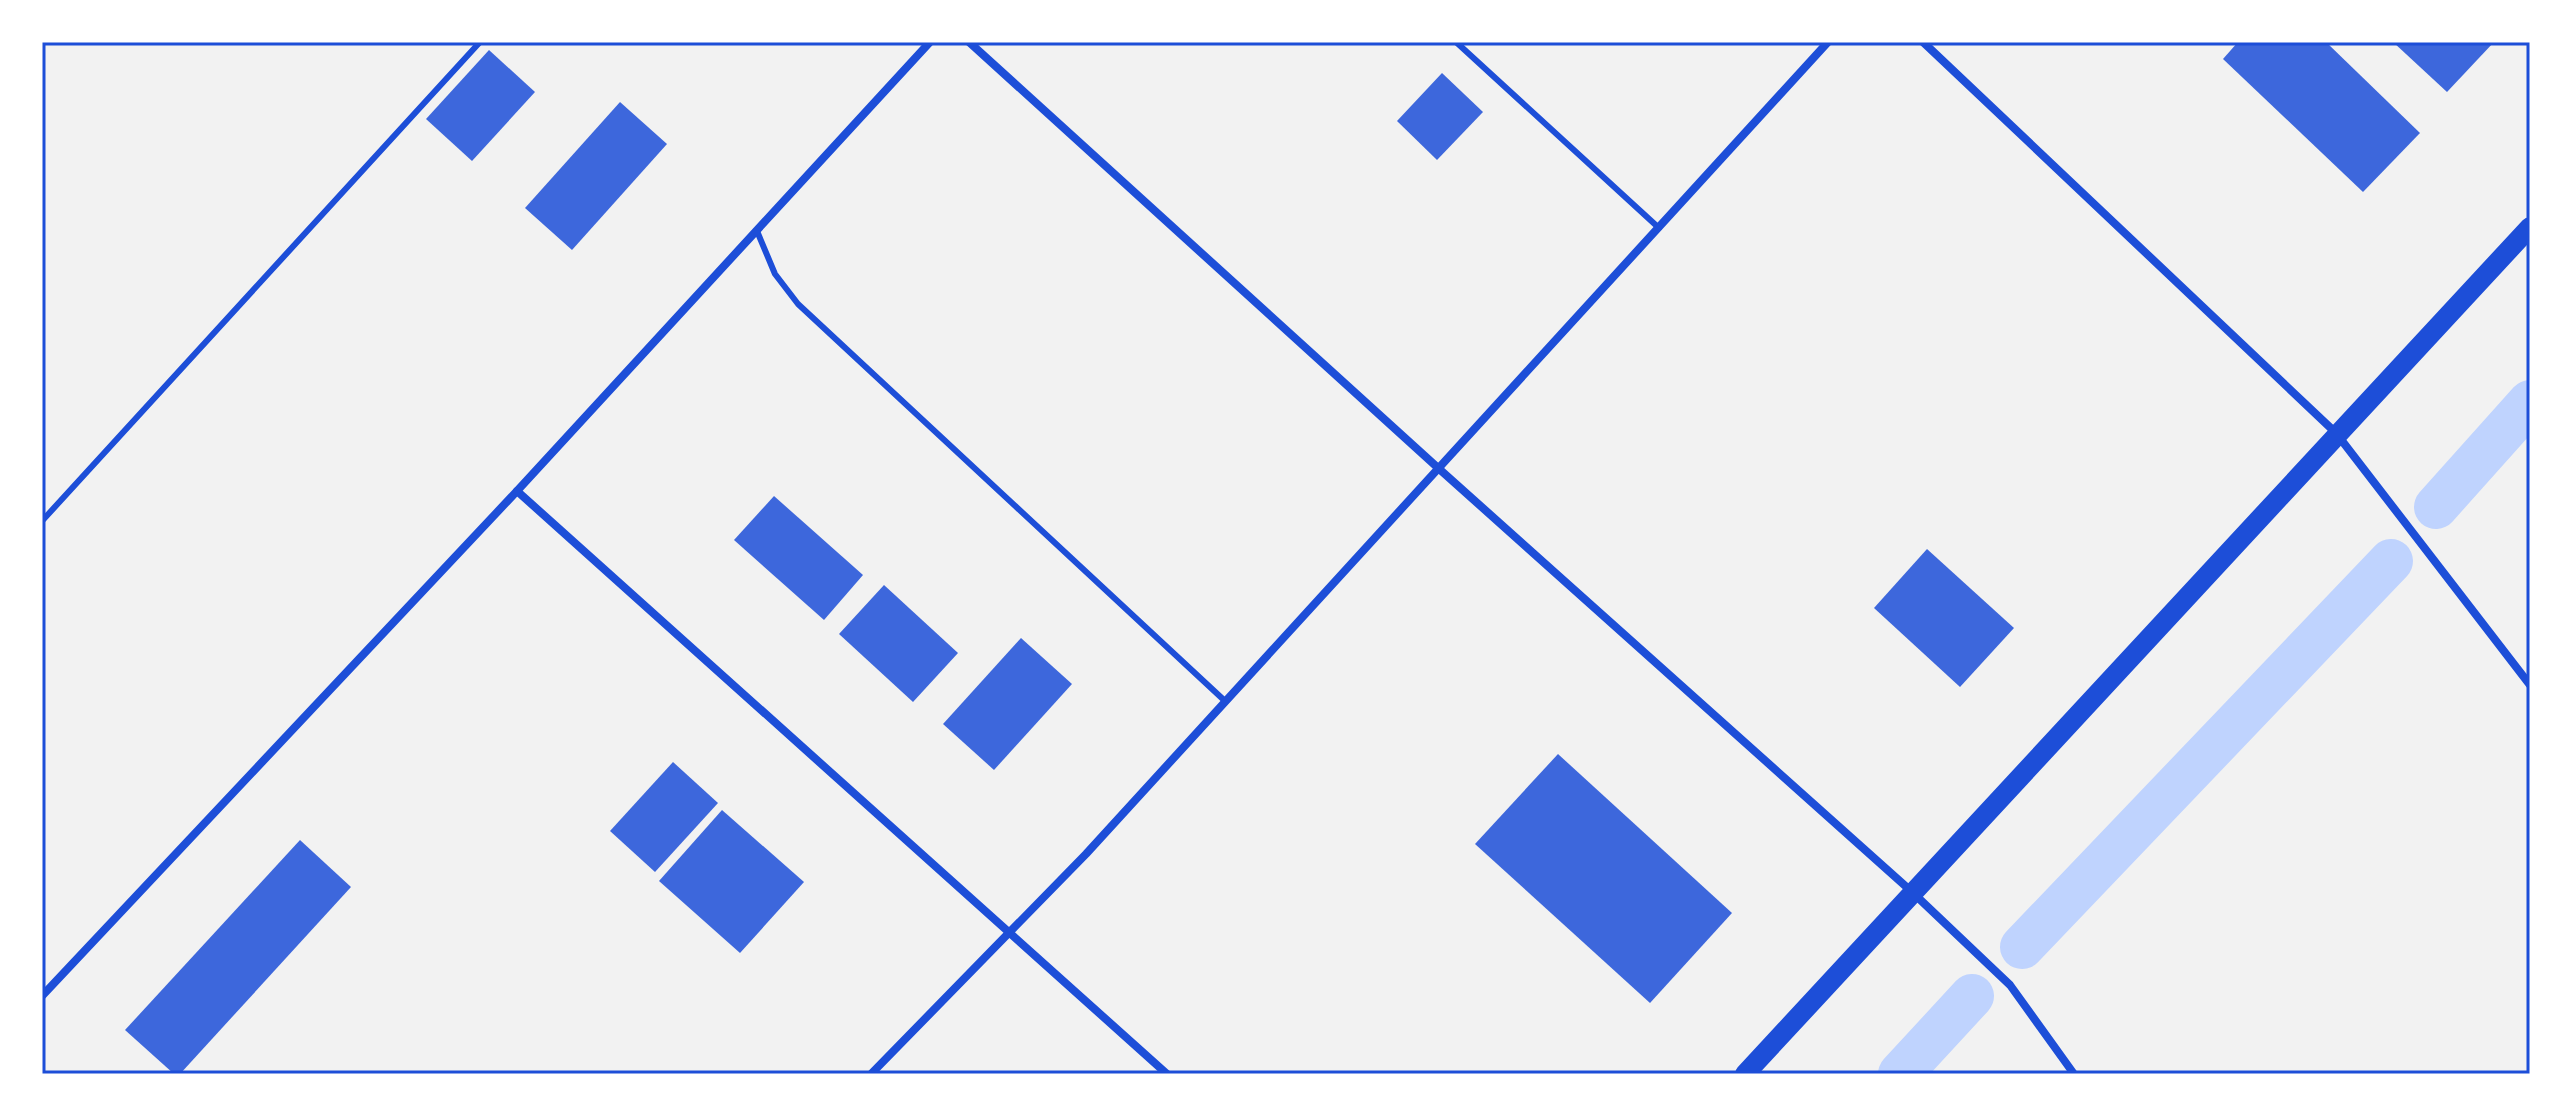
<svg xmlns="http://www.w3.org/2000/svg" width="2572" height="1116" viewBox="0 0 2572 1116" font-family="Ubuntu,sans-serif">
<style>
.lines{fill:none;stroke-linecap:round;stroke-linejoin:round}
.canal{stroke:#bfd3fe;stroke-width:44}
.building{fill:#3d67dc}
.service{stroke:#1d4ed8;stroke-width:6}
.minor{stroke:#1d4ed8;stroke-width:8}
.primary{stroke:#1d4ed8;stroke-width:20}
.neatline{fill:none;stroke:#1d4ed8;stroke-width:3}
</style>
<rect width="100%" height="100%" fill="#f2f2f2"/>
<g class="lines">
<!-- canal -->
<g class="canal">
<path d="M2436 507 2530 402"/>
<path d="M2022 947 2391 561"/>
<path d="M1900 1074 1972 996"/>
</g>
</g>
<!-- building -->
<g class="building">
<path d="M2238 42H2326L2420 133 2363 192 2223 59Z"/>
<path d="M2393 42H2494L2447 92Z"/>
<path d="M489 50 535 92 472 161 426 119Z"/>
<path d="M1442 73 1483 112 1437 160 1397 121Z"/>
<path d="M620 102 667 144 572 250 525 208Z"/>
<path d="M774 496 863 575 824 620 734 540Z"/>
<path d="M1927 549 2014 628 1960 687 1874 608Z"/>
<path d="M884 585 958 653 913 702 839 634Z"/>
<path d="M1021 638 1072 684 994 770 943 724Z"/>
<path d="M1558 754 1732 913 1650 1003 1475 844Z"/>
<path d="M673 762 718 803 655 872 610 831Z"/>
<path d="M722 810 804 882 740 953 659 881Z"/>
<path d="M300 840 351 887 180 1074H174L125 1030Z"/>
</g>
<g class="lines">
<!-- service -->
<g class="service">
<path d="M1456 42 1659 228"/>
<path d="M757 231 775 274 798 304 1225 701"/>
<path d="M42 521 480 42"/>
</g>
<!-- minor -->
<g class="minor">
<path d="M969 42 1437 467 1911 891 2010 985 2074 1074"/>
<path d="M1923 42 2336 433 2530 685"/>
<path d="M517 491 1167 1074"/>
<path d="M42 996 517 491 930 42"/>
<path d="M871 1074 1086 854 1828 42"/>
</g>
<!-- primary -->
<path class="primary" d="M1745 1074 2530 227"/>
</g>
<!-- border -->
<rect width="2572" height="1116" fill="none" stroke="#ffffff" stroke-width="88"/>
<rect x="44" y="44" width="2484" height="1028" class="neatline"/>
</svg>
